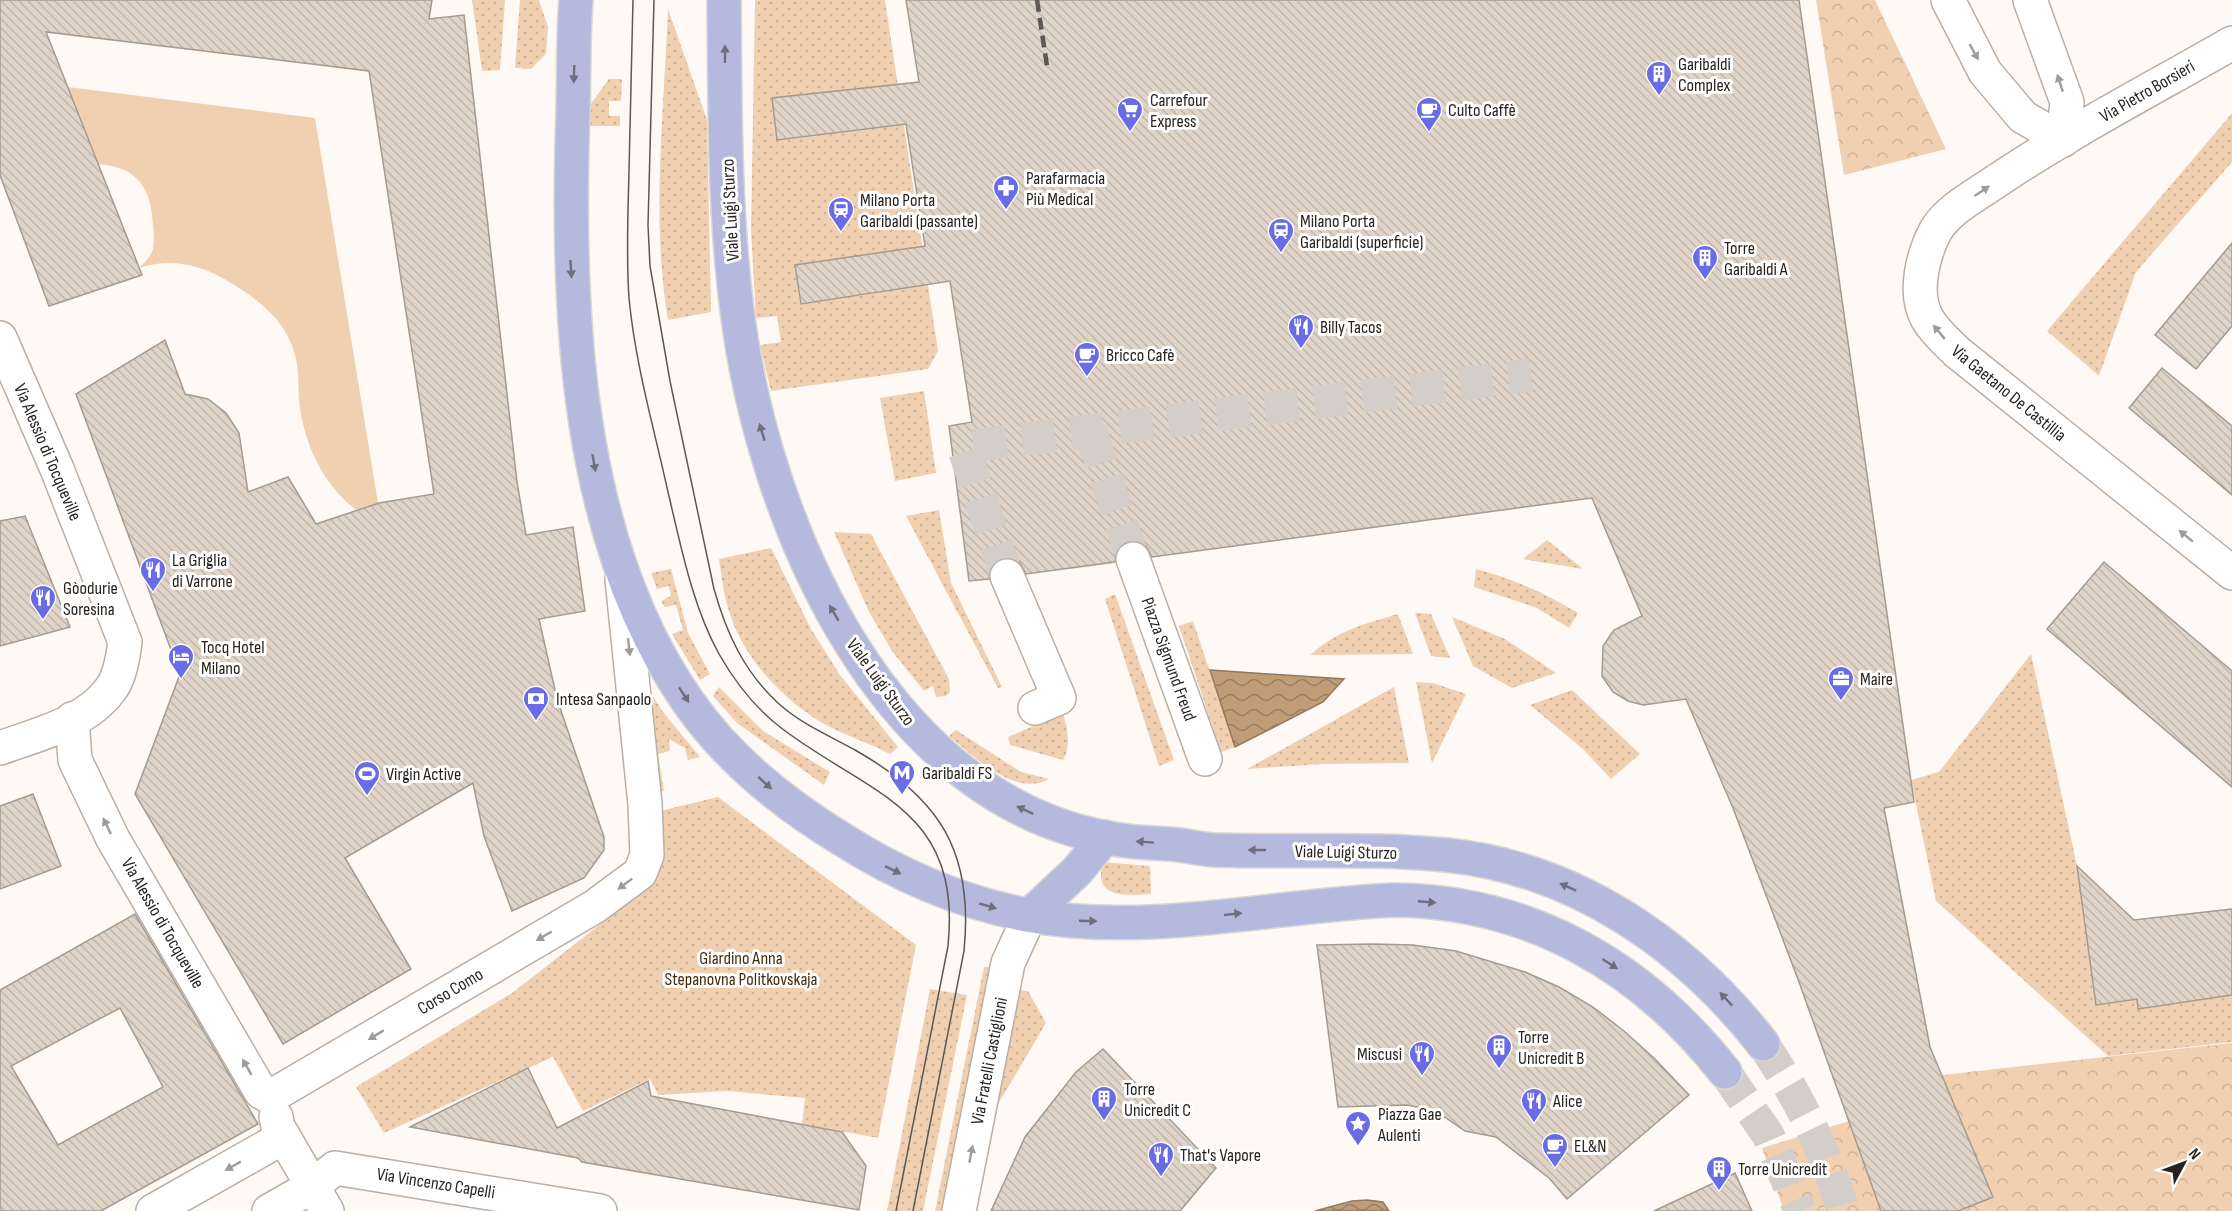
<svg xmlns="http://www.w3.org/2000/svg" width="2232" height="1211" viewBox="0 0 2232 1211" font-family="'Sofia Sans Condensed',sans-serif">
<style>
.grass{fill:url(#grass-dots);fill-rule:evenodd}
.park{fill:url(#park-crowns)}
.garden{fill:#f0d0b0}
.water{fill:url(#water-waves);stroke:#92785d;stroke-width:1.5}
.building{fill:url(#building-back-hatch);stroke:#a59a8f;stroke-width:1.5;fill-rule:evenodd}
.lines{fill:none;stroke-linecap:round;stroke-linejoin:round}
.minor-tunnel{stroke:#d3ceca;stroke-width:33;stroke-dasharray:33 16;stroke-linecap:butt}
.major-tunnel{stroke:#d3ceca;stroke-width:33;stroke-dasharray:33 16;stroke-linecap:butt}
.minor-casing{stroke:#baafa4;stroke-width:36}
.major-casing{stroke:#d8d7d7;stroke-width:36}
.minor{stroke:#fff;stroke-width:33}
.major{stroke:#b5b9de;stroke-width:33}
.tram{stroke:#5d5854;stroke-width:1.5}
.rail{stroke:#5d5854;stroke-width:4.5;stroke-dasharray:12 6;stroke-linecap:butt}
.oneway{fill:#9e9c9a}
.oneway2{fill:#6e6e7e}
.labels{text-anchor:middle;stroke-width:6;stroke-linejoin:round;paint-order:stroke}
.poi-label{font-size:18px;fill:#28231f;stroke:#fff;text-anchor:start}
.street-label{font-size:18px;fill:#28231f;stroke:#fff}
.park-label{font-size:18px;fill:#472d0f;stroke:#fff}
</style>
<defs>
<pattern id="grass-dots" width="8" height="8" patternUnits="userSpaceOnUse" patternTransform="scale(1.5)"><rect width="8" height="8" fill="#f0d0b0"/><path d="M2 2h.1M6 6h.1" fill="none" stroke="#ceb297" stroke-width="1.8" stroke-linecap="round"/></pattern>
<pattern id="park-crowns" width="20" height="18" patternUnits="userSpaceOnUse" patternTransform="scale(1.5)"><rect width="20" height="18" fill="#f0d0b0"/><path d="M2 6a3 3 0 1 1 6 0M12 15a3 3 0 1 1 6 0" fill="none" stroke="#ceb297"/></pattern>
<pattern id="water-waves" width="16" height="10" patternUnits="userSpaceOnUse" patternTransform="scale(1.5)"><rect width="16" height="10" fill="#c09c77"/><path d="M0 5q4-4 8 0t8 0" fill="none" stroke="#9c7f61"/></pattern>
<pattern id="building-back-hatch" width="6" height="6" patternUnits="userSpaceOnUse" patternTransform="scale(1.5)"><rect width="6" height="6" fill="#e0d4c9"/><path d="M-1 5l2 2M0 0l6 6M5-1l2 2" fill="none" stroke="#c0b6ac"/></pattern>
</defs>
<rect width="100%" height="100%" fill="#fef9f5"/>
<!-- grass -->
<g class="grass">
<path d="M472 0H505L500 70 482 71Z"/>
<path d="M520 0H539L548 27 546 54 531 69 515 68Z"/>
<path d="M755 0H885L938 351 928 369 771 391 760 345 781 342 777 316 756 318 751 231ZM812 94 817 136 777 140 772 98ZM891 251 897 289 860 296 854 257ZM831 259 838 297 801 303 795 265Z"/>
<path d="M668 9 707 120 711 312 668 320C651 220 664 111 668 9Z"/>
<path d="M609 79H622L621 101H609V116H620V126H590V105Z"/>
<path d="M2232 113V162L2136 272 2099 376 2047 331Z"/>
<path d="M924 391 936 473 895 481 880 398Z"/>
<path d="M939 510 951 583 1002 687 998 688 906 516Z"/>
<path d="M834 532 871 534 949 679 950 692 946 696 936 697 933 686 924 691 892 651 868 610Z"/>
<path d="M1547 540 1583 569 1523 559Z"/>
<path d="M771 548 811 629 840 675 898 747 890 754C867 742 841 734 819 721 782 698 745 659 731 617 724 599 722 578 719 559Z"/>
<path d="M671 569 688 633 710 674 700 680 672 634 683 630 676 605 665 607 661 601 671 596 669 586 657 589 651 573Z"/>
<path d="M1476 569C1514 579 1545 593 1578 613L1569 628 1537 608 1474 587Z"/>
<path d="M1115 594 1174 760 1159 766 1105 599Z"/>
<path d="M1415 613 1431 614 1450 658 1431 656Z"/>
<path d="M1398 614 1413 654 1310 655C1337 631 1364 624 1398 614Z"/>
<path d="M1452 617 1505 639 1556 673 1512 688 1473 666Z"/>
<path d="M1193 621 1235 747 1221 752 1179 626Z"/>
<path d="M2031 654 2077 866 2096 1005 2137 999 2138 1009 2232 995V1042L2108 1056 1936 901 1911 780 1939 772Z"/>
<path d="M640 676 663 712 700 757 688 760 685 748 669 739 670 751 658 754 664 791 655 793Z"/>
<path d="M1416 682 1433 683 1466 694 1432 763Z"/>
<path d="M719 687 763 731 830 772 824 785 737 723 713 696Z"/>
<path d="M1394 687 1409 763 1323 764 1247 769Z"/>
<path d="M1572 690 1640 754 1611 779 1583 749 1530 705Z"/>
<path d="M1063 713C1067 728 1072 746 1063 760L1010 745 1008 737Z"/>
<path d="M956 730 1021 772 1049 779C1015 798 974 756 949 736Z"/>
<path d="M718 797 916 945 878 1138 802 1124 805 1098 726 1091 658 1095 650 1079 583 1111 553 1057 384 1133 356 1087 512 993 620 909 654 876 660 811Z"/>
<path d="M1103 862 1150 866 1151 894C1127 895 1092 900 1103 862Z"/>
<path d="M984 967H990L942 1211H935Z"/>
<path d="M930 989 967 995 923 1211H887Z"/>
<path d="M1010 989 1028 991 1046 1023 994 1111Z"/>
</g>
<!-- park -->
<g class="park">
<path d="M1816 0H1875L1946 149 1844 175Z"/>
<path d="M2232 1043V1211H1958L1993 1197 1942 1075Z"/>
<path d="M1849 1121 1881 1211H1784L1762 1148Z"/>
</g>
<!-- garden -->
<path class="garden" d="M68 87 315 118 378 503 356 510C323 485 303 442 299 400 298 385 299 369 295 355 286 319 255 297 226 280 198 264 170 258 139 268 143 264 148 259 151 254 155 247 154 234 153 226 151 188 138 167 98 164Z"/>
<!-- water -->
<g class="water">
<path d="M1210 670 1344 679 1323 702 1235 747Z"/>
<path d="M1367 1200 1383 1202 1389 1211H1315L1352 1201Z"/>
</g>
<!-- building -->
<g class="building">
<path d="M0 0H432L429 19 464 15 517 482 526 535 573 527 585 611 539 619 557 699 604 837V850L584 878 512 911 484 836 473 783 345 858 411 969 283 1044 135 794 180 674 76 394 165 340 185 394 208 399 226 413 239 433 248 492 288 477 316 524 379 503 434 494 369 71 46 32 142 275 49 306 0 175Z"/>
<path d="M906 0H1799L1914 802 1884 808 1930 1047 1993 1197 1958 1211H1881L1799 982 1733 808 1686 699 1643 705 1628 701 1613 692 1602 676 1603 646 1614 630 1642 616 1592 498 1152 557 1145 544 1137 541H1127L1118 547 1115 562 1026 574 1019 561 1009 557 999 559 992 564 989 579 969 581 949 426 972 422 950 281 801 304 795 265 925 246 906 124 777 140 772 98 919 82Z"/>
<path d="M2232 243V326L2196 369 2155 335Z"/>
<path d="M2162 368 2232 426V495L2129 408Z"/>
<path d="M25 516 70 627 0 646V521Z"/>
<path d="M2104 562 2232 671V787L2047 629Z"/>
<path d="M33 794 61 866 0 889V806Z"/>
<path d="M2077 866 2134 920 2232 909V995L2138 1009 2137 999 2096 1005Z"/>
<path d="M135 914 258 1124 101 1211H0V990ZM120 1008 163 1087 58 1145 11 1066Z"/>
<path d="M1372 944 1413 945 1456 951 1525 972 1559 987 1593 1007 1624 1031 1655 1059 1689 1095 1567 1199 1549 1178 1496 1137 1465 1131 1436 1111 1407 1105 1338 1107 1317 945Z"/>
<path d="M1103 1049 1216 1168 1180 1211H991L1025 1137 1076 1072Z"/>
<path d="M528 1068 557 1128 648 1081 651 1096 842 1132 866 1166 859 1210 582 1162 578 1158 410 1127Z"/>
<path d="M1735 1173 1752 1211H1654Z"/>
</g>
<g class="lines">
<!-- minor-tunnel -->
<g class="minor-tunnel">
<path d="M1091 432 1133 559"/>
<path d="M1007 576 963 447 1531 375"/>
</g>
<!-- major-tunnel -->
<g class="major-tunnel">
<path d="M1763 1044C1798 1096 1826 1150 1843 1211"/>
<path d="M1725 1072 1768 1135 1800 1211"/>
</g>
<defs>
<g id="minor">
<path d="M1948 0 1985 72 2023 117 2063 140"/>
<path d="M2030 0 2067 102 2063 140"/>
<path d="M2232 43C2152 89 2069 132 1992 184 1973 197 1948 210 1936 230 1923 254 1913 293 1927 318 1934 331 1947 342 1957 352L2232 573"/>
<path d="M0 338 57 469 125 642C123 657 120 678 110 690 86 723 36 735 0 748"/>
<path d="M1133 559 1205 759"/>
<path d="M1007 576 1059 698 1035 708"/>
<path d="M72 719 75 760 113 839 261 1092 270 1097 594 907 640 873 647 855 645 804 622 579"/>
<path d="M276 1117 278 1127 327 1211"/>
<path d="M153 1211 284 1137"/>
<path d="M269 1211 313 1186 335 1168 600 1211"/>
<path d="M959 1211 1008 963 1030 915"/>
</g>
<g id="major">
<path d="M576 0C573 37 574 76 573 113 566 306 574 540 689 703 728 759 783 803 840 838 898 875 959 902 1027 915 1149 937 1274 905 1396 900 1532 902 1642 967 1725 1072"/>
<path d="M724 0C725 103 724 208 737 310 763 522 886 813 1128 841 1142 843 1157 843 1171 844 1185 845 1199 849 1214 850 1291 853 1369 847 1446 855 1575 868 1685 944 1763 1044"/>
<path d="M1030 915 1077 871 1105 837"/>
</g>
</defs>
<!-- minor casing -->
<use href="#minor" class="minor-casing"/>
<!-- major casing -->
<use href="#major" class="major-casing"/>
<!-- minor -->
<use href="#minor" class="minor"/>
<!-- major -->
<use href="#major" class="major"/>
<!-- tram -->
<g class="tram">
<path d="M633 0C632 57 630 114 629 171 628 213 626 256 629 298 635 363 654 428 668 492 681 546 692 605 719 654 735 682 754 707 780 727 868 795 962 806 948 946L896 1211"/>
<path d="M654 0 648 225 650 266 670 381 714 589C726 632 744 672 778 703 801 724 828 735 855 750 940 798 974 852 964 951L913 1211"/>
</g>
<!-- rail -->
<path class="rail" d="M1037 0 1047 66"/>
</g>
<!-- one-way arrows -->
<defs><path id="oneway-solid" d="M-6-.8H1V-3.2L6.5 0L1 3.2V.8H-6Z" transform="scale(1.5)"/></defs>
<g class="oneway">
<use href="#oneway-solid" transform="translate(1974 52) rotate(61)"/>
<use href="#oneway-solid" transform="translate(2060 83) rotate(-108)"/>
<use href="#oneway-solid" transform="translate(1982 191) rotate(-34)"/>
<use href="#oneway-solid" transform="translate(1939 332) rotate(-130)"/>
<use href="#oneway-solid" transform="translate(2186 536) rotate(-141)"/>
<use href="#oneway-solid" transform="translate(629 647) rotate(84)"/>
<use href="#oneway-solid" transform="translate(107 826) rotate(-116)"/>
<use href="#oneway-solid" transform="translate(625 884) rotate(143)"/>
<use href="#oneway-solid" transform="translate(544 936) rotate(150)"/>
<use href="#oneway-solid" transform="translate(376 1035) rotate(149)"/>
<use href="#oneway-solid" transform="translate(247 1067) rotate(-120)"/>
<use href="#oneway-solid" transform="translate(971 1154) rotate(-79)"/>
<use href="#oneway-solid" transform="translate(233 1166) rotate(151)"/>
</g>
<g class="oneway2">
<use href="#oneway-solid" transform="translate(725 54) rotate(-90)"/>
<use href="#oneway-solid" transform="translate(574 74) rotate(92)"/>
<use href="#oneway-solid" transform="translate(571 269) rotate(86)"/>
<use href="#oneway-solid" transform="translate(762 432) rotate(-107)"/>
<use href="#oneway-solid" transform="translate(594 463) rotate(80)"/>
<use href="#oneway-solid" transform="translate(834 613) rotate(-120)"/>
<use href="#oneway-solid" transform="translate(684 695) rotate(57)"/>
<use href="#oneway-solid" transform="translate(765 783) rotate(42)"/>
<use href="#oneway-solid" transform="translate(1025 810) rotate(-155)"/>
<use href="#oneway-solid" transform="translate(1145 842) rotate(-176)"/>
<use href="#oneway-solid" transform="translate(1257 850) rotate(-180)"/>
<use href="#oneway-solid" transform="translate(893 870) rotate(26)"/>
<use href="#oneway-solid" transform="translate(1568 887) rotate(-156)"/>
<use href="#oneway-solid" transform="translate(1427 902) rotate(5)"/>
<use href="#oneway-solid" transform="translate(988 906) rotate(16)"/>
<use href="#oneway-solid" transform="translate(1233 914) rotate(-6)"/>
<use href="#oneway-solid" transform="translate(1088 921) rotate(2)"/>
<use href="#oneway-solid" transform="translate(1610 964) rotate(33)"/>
<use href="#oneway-solid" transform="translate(1726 999) rotate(-133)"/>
</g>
<!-- icons -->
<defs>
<symbol id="building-pin" viewBox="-11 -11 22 30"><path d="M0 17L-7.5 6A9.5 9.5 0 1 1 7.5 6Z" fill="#696ce5" stroke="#fff"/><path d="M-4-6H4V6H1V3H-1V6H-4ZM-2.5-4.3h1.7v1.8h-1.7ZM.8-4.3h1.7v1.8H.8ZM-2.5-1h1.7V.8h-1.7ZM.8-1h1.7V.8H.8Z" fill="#fff"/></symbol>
<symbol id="supermarket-pin" viewBox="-11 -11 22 30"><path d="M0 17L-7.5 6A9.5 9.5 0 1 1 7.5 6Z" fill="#696ce5" stroke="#fff"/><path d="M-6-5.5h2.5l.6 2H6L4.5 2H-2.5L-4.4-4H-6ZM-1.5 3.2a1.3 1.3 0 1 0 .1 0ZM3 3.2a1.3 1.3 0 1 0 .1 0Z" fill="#fff"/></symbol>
<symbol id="cafe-pin" viewBox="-11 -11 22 30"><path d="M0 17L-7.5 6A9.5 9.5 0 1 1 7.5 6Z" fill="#696ce5" stroke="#fff"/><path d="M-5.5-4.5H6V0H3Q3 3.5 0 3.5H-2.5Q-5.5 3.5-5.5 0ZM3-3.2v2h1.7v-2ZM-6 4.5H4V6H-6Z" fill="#fff"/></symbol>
<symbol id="pharmacy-pin" viewBox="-11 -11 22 30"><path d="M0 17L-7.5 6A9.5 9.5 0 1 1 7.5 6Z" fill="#696ce5" stroke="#fff"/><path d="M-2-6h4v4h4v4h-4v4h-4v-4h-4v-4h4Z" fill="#fff"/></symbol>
<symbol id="station-pin" viewBox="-11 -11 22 30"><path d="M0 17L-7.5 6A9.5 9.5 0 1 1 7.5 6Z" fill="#696ce5" stroke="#fff"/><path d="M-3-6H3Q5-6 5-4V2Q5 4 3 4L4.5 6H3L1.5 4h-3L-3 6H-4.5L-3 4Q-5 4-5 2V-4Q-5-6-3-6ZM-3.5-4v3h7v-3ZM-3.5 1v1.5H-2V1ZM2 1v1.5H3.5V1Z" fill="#fff"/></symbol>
<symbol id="restaurant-pin" viewBox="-11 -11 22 30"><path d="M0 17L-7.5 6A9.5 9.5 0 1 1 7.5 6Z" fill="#696ce5" stroke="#fff"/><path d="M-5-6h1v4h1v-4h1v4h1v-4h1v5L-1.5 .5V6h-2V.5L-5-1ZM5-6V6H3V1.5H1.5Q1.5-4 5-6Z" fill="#fff"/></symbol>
<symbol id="hotel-pin" viewBox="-11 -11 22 30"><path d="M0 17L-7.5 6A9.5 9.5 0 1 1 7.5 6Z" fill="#696ce5" stroke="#fff"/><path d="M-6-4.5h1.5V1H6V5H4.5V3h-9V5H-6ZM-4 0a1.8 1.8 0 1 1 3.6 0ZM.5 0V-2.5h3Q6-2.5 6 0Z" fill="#fff"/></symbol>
<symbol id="office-pin" viewBox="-11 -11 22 30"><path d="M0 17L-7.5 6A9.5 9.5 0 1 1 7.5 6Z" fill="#696ce5" stroke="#fff"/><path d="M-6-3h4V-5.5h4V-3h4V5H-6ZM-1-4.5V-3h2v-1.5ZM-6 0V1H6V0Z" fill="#fff"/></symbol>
<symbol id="bank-pin" viewBox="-11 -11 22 30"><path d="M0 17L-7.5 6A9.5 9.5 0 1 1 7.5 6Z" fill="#696ce5" stroke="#fff"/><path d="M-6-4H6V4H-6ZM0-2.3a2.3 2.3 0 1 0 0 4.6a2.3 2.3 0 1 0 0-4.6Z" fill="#fff"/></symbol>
<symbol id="metro-pin" viewBox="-11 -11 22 30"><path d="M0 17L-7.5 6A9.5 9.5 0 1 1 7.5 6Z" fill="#696ce5" stroke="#fff"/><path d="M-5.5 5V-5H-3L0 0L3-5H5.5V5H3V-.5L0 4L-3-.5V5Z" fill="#fff"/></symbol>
<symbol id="stadium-pin" viewBox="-11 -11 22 30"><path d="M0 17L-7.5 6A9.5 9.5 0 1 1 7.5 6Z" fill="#696ce5" stroke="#fff"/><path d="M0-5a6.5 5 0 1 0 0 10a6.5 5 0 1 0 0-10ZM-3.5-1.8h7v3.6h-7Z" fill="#fff"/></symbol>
<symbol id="sight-pin" viewBox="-11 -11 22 30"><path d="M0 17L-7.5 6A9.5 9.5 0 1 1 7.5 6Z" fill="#696ce5" stroke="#fff"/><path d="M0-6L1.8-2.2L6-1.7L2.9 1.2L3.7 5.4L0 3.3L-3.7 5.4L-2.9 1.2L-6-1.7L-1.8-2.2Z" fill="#fff"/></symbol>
</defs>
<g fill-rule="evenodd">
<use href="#building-pin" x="1644" y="59" width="30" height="40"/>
<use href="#supermarket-pin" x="1115" y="95" width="30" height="40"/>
<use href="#cafe-pin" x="1414" y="95" width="30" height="40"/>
<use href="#pharmacy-pin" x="991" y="173" width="30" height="40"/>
<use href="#station-pin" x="826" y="195" width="30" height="40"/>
<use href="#station-pin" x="1266" y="216" width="30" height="40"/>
<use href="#building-pin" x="1690" y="243" width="30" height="40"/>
<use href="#restaurant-pin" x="1286" y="312" width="30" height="40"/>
<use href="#cafe-pin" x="1072" y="340" width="30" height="40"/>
<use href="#restaurant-pin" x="138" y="555" width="30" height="40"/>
<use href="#restaurant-pin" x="28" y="583" width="30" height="40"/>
<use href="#hotel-pin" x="166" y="642" width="30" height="40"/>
<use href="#office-pin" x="1826" y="664" width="30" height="40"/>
<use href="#bank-pin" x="521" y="684" width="30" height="40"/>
<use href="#metro-pin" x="887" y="758" width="30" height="40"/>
<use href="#stadium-pin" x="352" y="759" width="30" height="40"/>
<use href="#building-pin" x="1484" y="1032" width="30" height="40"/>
<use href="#restaurant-pin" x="1407" y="1039" width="30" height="40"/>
<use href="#building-pin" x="1089" y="1084" width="30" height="40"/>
<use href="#restaurant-pin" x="1519" y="1086" width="30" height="40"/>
<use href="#sight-pin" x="1343" y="1109" width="30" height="40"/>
<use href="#cafe-pin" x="1540" y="1131" width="30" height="40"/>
<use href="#restaurant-pin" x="1146" y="1140" width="30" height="40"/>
<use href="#building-pin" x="1704" y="1154" width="30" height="40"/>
</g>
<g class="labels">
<!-- poi labels -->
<g class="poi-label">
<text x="1678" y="70">Garibaldi<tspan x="1678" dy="21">Complex</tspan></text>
<text x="1150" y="106">Carrefour<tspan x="1150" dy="21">Express</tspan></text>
<text x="1448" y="116">Culto Caffè</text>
<text x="1026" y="184">Parafarmacia<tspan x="1026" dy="21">Più Medical</tspan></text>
<text x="860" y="206">Milano Porta<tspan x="860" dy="21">Garibaldi (passante)</tspan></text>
<text x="1300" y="227">Milano Porta<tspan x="1300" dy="21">Garibaldi (superficie)</tspan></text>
<text x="1724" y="254">Torre<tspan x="1724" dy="21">Garibaldi A</tspan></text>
<text x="1320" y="333">Billy Tacos</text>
<text x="1106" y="361">Bricco Cafè</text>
<text x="172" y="566">La Griglia<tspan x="172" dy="21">di Varrone</tspan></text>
<text x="63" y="594">Gòodurie<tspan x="63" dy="21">Soresina</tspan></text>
<text x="201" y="653">Tocq Hotel<tspan x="201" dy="21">Milano</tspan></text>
<text x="1860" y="685">Maire</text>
<text x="556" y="705">Intesa Sanpaolo</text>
<text x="922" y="779">Garibaldi FS</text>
<text x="386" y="780">Virgin Active</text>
<text x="1518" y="1043">Torre<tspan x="1518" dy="21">Unicredit B</tspan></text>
<text x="1402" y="1060" text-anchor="end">Miscusi</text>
<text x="1124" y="1095">Torre<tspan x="1124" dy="21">Unicredit C</tspan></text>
<text x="1553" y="1107">Alice</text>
<text x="1378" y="1120">Piazza Gae<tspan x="1378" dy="21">Aulenti</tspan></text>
<text x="1574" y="1152">EL&amp;N</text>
<text x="1180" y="1161">That's Vapore</text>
<text x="1738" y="1175">Torre Unicredit</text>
</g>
<!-- street labels -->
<g class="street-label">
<text transform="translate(2147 91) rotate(-30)" y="6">Via Pietro Borsieri</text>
<text transform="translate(730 210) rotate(-93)" y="6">Viale Luigi Sturzo</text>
<text transform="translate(2009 393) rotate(39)" y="6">Via Gaetano De Castillia</text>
<text transform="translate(48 452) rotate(67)" y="6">Via Alessio di Tocqueville</text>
<text transform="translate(1169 659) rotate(70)" y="6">Piazza Sigmund Freud</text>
<text transform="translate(881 682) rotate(54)" y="6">Viale Luigi Sturzo</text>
<text transform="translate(1346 852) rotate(1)" y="6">Viale Luigi Sturzo</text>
<text transform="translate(163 923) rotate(60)" y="6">Via Alessio di Tocqueville</text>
<text transform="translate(450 991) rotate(-31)" y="6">Corso Como</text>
<text transform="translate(989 1061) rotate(-79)" y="6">Via Fratelli Castiglioni</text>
<text transform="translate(436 1183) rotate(9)" y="6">Via Vincenzo Capelli</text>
</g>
<!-- park labels -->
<g class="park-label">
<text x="741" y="964">Giardino Anna<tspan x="741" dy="21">Stepanovna Politkovskaja</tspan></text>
</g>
</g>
<!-- north arrow -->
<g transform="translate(2184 1163) rotate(49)" stroke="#ffffff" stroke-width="4.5" paint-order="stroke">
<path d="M0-4.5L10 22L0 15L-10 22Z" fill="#28231f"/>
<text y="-9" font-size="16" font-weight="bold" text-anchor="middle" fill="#28231f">N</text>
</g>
</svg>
